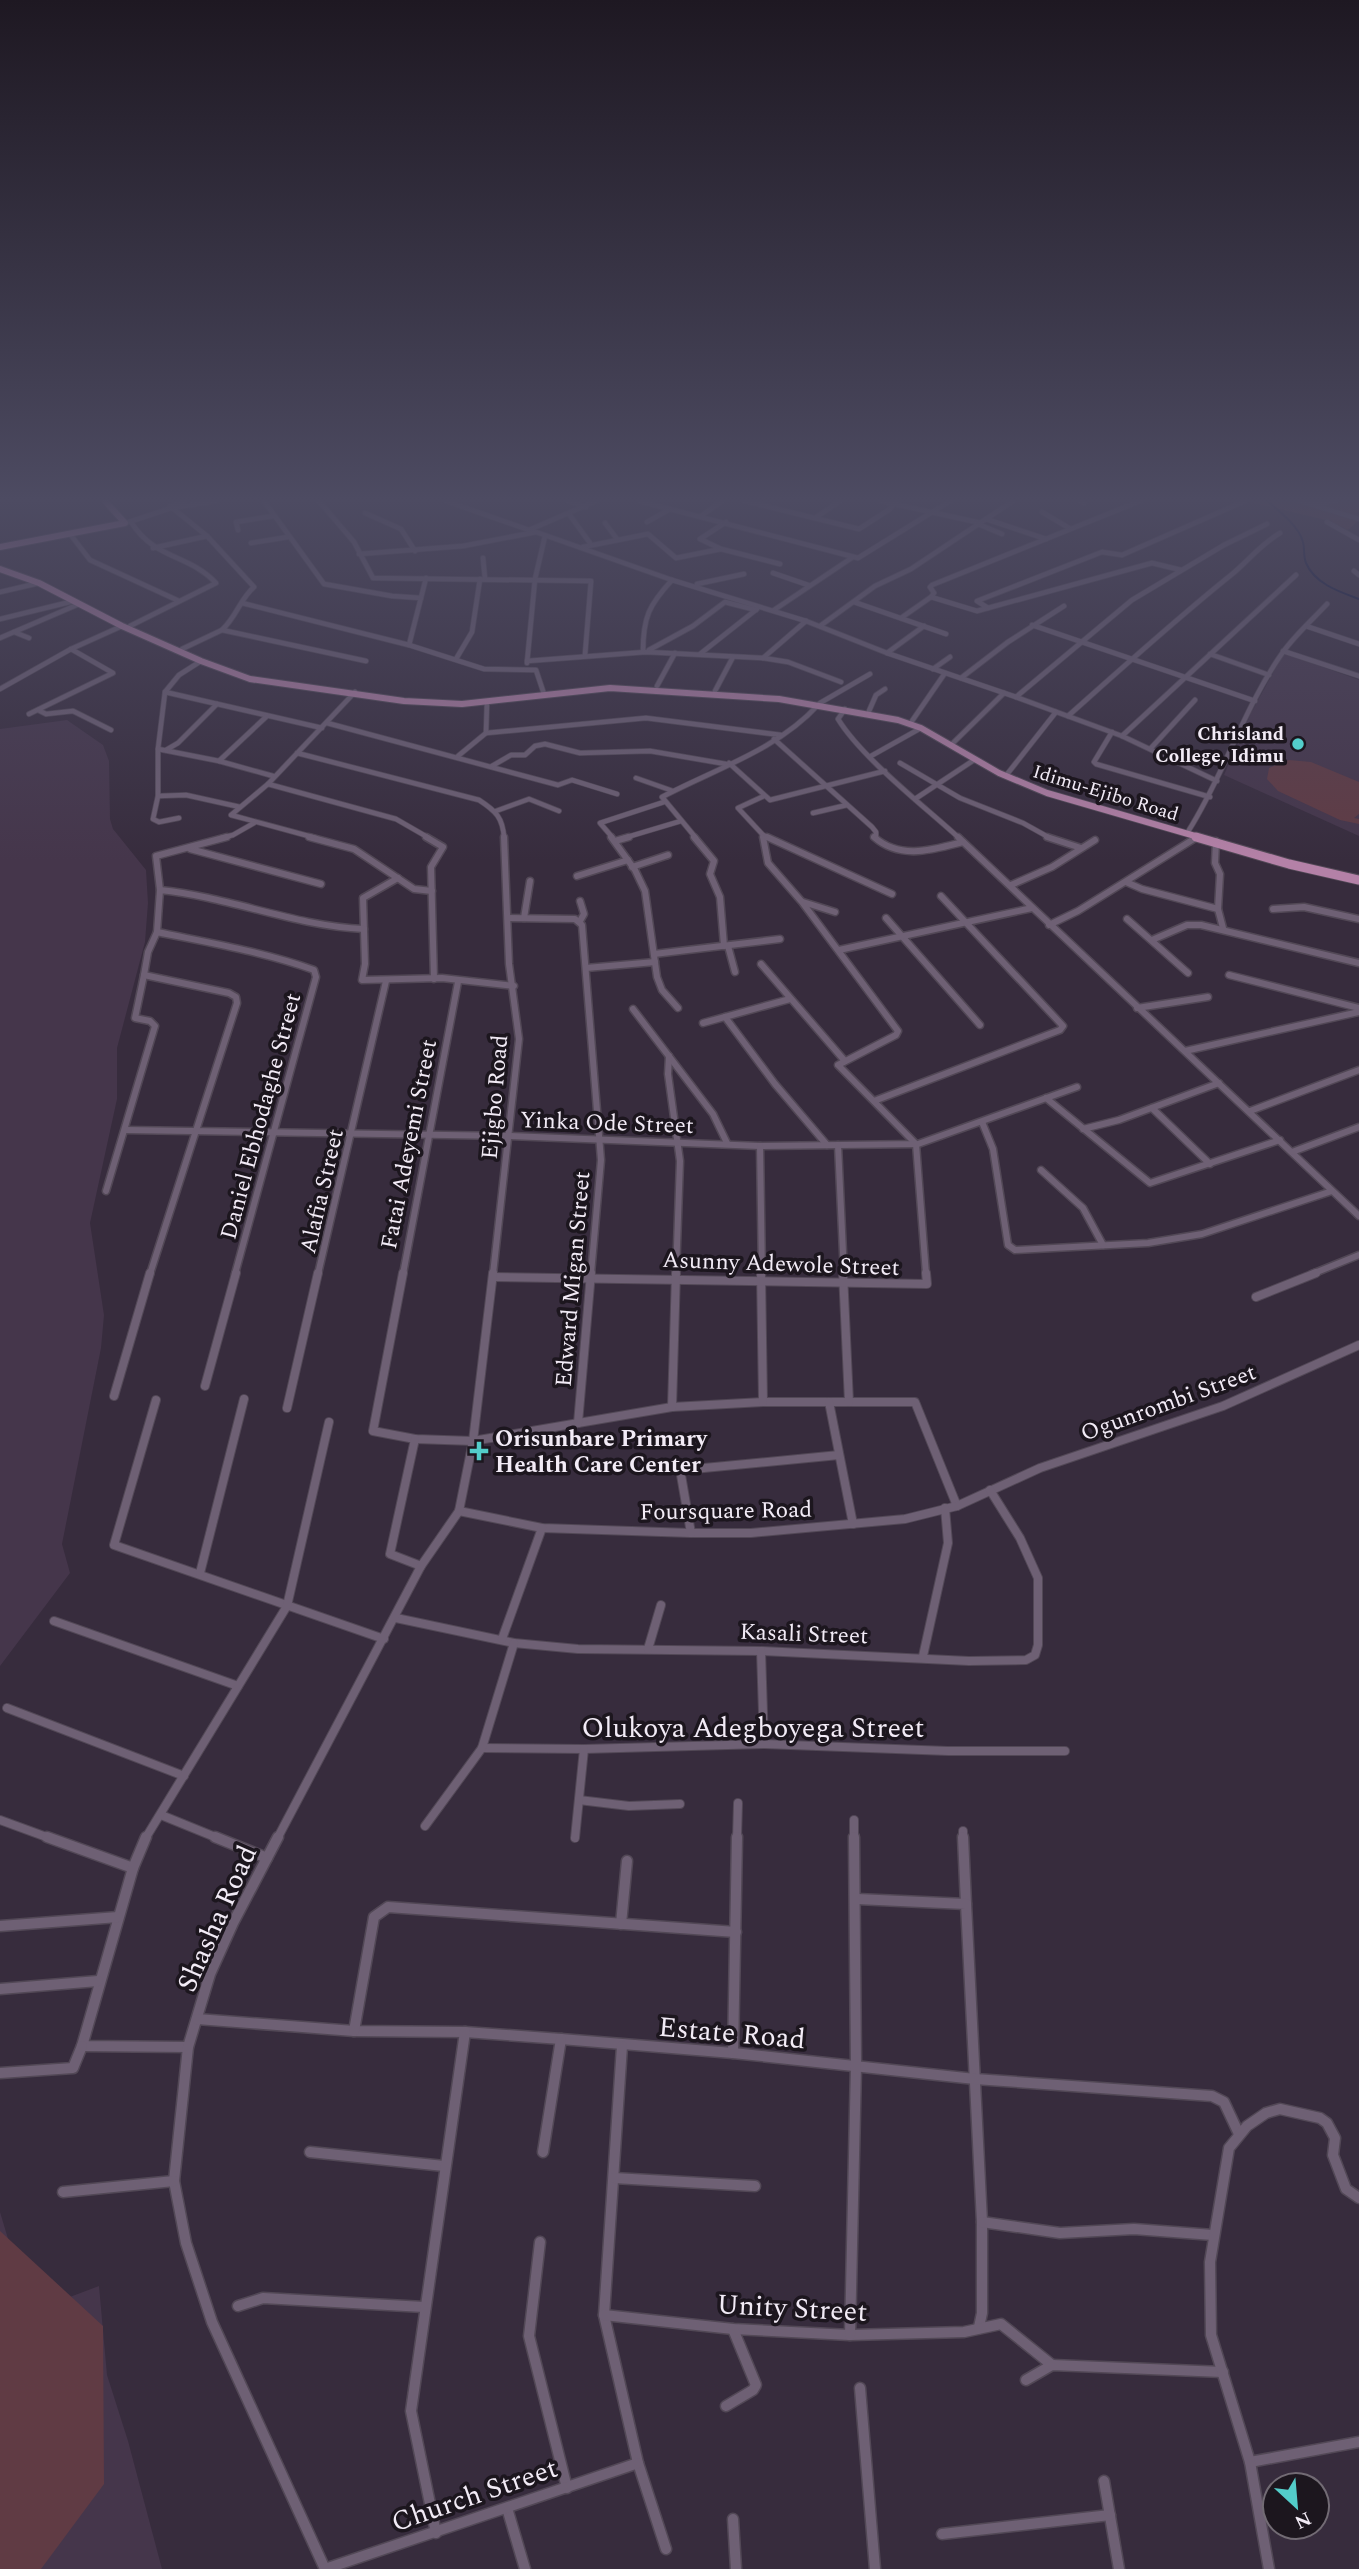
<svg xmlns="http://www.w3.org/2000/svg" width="1359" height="2569" viewBox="0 0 1359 2569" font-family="Spectral,serif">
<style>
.built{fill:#45364b}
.green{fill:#603b44}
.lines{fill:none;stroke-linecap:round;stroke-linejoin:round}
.stream{stroke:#05103b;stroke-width:2}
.minor-far3-casing{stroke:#524856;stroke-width:6}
.minor-far2-casing{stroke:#524856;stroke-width:9}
.minor-far1-casing{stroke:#524856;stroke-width:10}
.minor-casing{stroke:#524856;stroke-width:13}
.major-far1-casing{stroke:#524856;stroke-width:8}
.major-casing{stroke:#524856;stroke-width:11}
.minor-far3{stroke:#6e6074;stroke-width:4.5}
.minor-far2{stroke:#6e6074;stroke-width:6}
.minor-far1{stroke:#6e6074;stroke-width:8}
.minor{stroke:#6e6074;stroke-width:10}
.major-far1{stroke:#b481a7;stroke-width:6}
.major{stroke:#b481a7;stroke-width:9}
.poi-dot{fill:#53cdca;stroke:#1c161e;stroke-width:2.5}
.labels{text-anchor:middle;stroke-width:7;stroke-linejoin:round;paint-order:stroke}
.far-poi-label{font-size:19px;font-weight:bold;fill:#f2ebf6;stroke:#1c161e;text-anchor:end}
.far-street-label{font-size:19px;fill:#f2ebf6;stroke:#1c161e}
.street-label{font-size:23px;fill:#f2ebf6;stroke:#1c161e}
.poi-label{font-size:23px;font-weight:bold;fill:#f2ebf6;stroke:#1c161e;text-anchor:start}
.near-street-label{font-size:28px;fill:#f2ebf6;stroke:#1c161e}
</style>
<rect width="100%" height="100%" fill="#372c3d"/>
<!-- built -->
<g class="built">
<path d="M1284 653 1359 680V836L1224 775 1251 713Z"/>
<path d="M67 720 103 745 109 761 110 819 113 829 146 870 148 903 145 942 117 1048V1099L90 1223 104 1315 101 1348 62 1544 70 1573 0 1666V729Z"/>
<path d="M0 2212 30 2312 99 2286 107 2375 128 2441 162 2569H0Z"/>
</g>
<!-- green -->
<g class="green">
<path d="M1246 501H1359V512L1355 513 1359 515V520L1348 530 1330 521Z"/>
<path d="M1289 760 1311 762 1359 782V814L1354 818 1359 819V824L1340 820 1278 791 1267 779 1269 768Z"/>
<path d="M0 2231 103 2326 104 2484 41 2569H0Z"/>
</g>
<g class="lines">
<!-- stream -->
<path class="stream" d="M1267 501C1279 511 1299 526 1303 542 1305 549 1303 556 1306 563 1315 584 1340 592 1359 599"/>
<defs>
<g id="minor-far3">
<path d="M185 501 170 506 207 536 254 587C240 599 237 616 222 630L366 661"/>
<path d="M264 501 324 584 392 596 421 598"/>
<path d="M319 501 354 542 373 578 591 581 585 655"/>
<path d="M446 501 529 530"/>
<path d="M568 501 586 507"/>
<path d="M639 501 858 558 950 501"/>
<path d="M745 501 859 529 890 509 896 501"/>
<path d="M881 501 981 523"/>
<path d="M1080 501 1084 503"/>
<path d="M1300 501 1359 519"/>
<path d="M1315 504 1336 501"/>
<path d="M1042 512 1069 528"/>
<path d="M365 513 401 529 415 551"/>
<path d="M569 514 590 543"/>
<path d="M701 516 722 501"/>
<path d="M815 518 840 501"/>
<path d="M986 519 1046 539"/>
<path d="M129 522 171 508 216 501"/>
<path d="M647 522 670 509"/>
<path d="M726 522 700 539 721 549 780 564"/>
<path d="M1327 522 1359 540"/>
<path d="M605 523 617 539"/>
<path d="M978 524 1002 534"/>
<path d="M238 530 236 522 273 516"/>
<path d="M532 531 529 530 596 501"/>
<path d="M70 534 90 560 179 601"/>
<path d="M251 543 288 537"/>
<path d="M583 547 648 534 676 558 721 549"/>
<path d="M153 548 207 536"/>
<path d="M359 554 463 546 536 532 672 580 806 621 887 653 1016 697 1122 736 1217 781"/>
<path d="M483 558 485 579"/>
<path d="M1354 571 1359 575"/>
<path d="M773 573 808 585"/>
<path d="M697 584 744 574"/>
<path d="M0 592 39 583"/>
<path d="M931 597 934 593 930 587 932 585 1140 501"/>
<path d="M854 602 946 634"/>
<path d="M242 603 409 645 484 669 536 670 544 694"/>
<path d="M988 608 977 601 1102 552 1122 555 1245 501"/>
<path d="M774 610 853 557"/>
<path d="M901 618 931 597 977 611 1152 563 1181 570"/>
<path d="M0 619 74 601"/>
<path d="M1032 625 1255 701"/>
<path d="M130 626 216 583C189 554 155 560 131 522"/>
<path d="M820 626 875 586 911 569 1013 501"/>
<path d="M1306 626 1359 644"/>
<path d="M14 632 29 638"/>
<path d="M0 638 79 604"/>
<path d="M409 645 426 578"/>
<path d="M182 649 222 630"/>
<path d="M649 650 693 626 725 602 756 610"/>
<path d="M1283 651 1359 676"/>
<path d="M643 652C643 617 649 605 672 580"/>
<path d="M887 653 924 626"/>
<path d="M700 654 757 609"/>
<path d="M1210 654 1269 675"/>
<path d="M763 658 806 621"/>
<path d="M456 659 472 632 480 579"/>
<path d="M527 661 646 652 763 658 788 662 841 682"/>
<path d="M527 663 535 579 545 536"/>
<path d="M933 669 950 657"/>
<path d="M961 678 1008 642 1064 606"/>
<path d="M657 686 675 653"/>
<path d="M0 689 71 649 122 626"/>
<path d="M715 691 733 657"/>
<path d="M165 692 322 728"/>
<path d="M1016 697 1132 600 1224 545 1267 524"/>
<path d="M820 703 870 674"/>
<path d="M845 709 838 719C862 758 924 806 959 838"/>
<path d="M38 710 46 714 73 711 111 730"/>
<path d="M869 711 876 695 885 689"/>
<path d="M29 714 113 673 71 649"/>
<path d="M1068 716C1122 668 1175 620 1231 575 1248 561 1261 544 1280 533"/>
<path d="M912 721 945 673"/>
<path d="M327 723 558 785 572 780 617 794"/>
<path d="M1112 732 1094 762 1096 764 1210 797"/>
<path d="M486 733 646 718 781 735"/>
<path d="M1122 736 1296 575"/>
<path d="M774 739 872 827 876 832V838"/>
<path d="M953 743 1004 693"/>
<path d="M1151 748 1195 700"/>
<path d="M158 749 219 761 273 776"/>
<path d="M166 750 178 743 217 704"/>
<path d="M297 753 479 800C496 811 503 818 504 838"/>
<path d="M458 756 486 733 487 702"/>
<path d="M871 756 921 728"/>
<path d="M219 761 267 716"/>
<path d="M729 763 770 800 885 771"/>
<path d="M900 763 960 798 1023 823 1050 838"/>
<path d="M492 766 511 755H525L535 746 545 744 580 753 650 751 726 764"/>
<path d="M1008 773 1056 712"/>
<path d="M636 778 673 791"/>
<path d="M268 784 396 819 429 838"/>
<path d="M158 796 186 795 240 807"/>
<path d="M764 796 738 808 763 835 770 838"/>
<path d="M915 799 974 760"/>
<path d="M496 811 529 799 559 811"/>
<path d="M813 813 847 805"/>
<path d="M179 818 159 822 153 819 158 796V749L165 692 179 675 201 661"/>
<path d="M1189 830C1225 773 1244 707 1283 652 1295 635 1313 619 1327 604"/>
<path d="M763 835 764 838"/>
<path d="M221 838 233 835 254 823"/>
<path d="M316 838 231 815 268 784 355 692"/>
<path d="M613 838 600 823 664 802"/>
<path d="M624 838 681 821"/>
<path d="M696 838 662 797C715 769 777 750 818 705"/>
<path d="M1194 838 1198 836"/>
</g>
<g id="minor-far2">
<path d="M309 837 354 849 414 889 432 891"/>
<path d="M426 837 443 847 431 867 434 979"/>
<path d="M611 837 635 870 645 891 657 977 662 990 678 1008"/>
<path d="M694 837 714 861 710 874 720 897 724 946"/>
<path d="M763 837 768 863 802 902 898 1031 896 1035 838 1065 916 1144 926 1274"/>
<path d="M767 837 892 894"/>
<path d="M874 837C900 860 932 850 963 842"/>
<path d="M958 837 1359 1216"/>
<path d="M1047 837 1081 848"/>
<path d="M615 841 629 837"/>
<path d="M1216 841 1215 863 1220 874 1218 909 1223 928"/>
<path d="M190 849 321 884"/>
<path d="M632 867 668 855"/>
<path d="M577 876 628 860"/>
<path d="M398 878 363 898 365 964 362 980 442 978 514 986"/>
<path d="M1126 882 1142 889 1218 909"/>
<path d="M1011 885 1052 867 1095 840"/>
<path d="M160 890 156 856 227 837"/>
<path d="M580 901 584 914 580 921"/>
<path d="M803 902 835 912"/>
<path d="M1273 909 1304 907 1359 919"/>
<path d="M508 918 575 919 582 925 601 1160 591 1274"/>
<path d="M524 918 530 881"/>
<path d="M886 918 980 1025"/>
<path d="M1127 919 1188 973"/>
<path d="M1049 925 1078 911 1197 837"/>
<path d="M157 932C210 943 264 952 314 970L316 977 235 1274"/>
<path d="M1152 940 1187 925H1201L1359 963"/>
<path d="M728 946 735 972"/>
<path d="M839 950 1032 908"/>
<path d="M654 954 780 939"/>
<path d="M761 964 844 1060"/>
<path d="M586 968 655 962"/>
<path d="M1229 975 1359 1008"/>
<path d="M1137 1008 1208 997"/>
<path d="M633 1009 713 1114 727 1143"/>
<path d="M725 1017 775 1084 827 1145"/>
<path d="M703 1023 790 999"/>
<path d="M1185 1051 1359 1012"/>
<path d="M669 1056 668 1074 680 1161 676 1274"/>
<path d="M1046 1098 1150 1183 1280 1140"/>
<path d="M874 1101 1060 1030 1063 1026 941 896"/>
<path d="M1152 1108 1210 1164"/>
<path d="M1250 1111 1359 1070"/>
<path d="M982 1122 993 1149 1008 1245 1015 1250 1148 1243 1202 1234 1332 1191"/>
<path d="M1083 1129 1119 1120 1219 1083"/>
<path d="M126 1130 510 1136 760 1146 918 1144 1077 1087"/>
<path d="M838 1145 844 1274"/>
<path d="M760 1146 762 1274"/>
<path d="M1292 1152 1359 1127"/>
<path d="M1041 1170 1083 1208 1103 1245"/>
<path d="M106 1191 155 1026 150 1021 135 1018 144 975"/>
<path d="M150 1274 237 1003 236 997 229 993 144 975 148 952 157 932 160 890C230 897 294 926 364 929"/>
<path d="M318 1274 386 981"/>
<path d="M403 1274 458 982"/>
<path d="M493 1274 519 1039 509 964 504 837"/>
<path d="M1312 1274 1359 1255"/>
</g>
<g id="minor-far1">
<path d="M403 1273 373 1431 415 1439 473 1441 672 1407 763 1402H915L957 1506"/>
<path d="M761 1273 763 1402"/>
<path d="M843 1273 849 1402"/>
<path d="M493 1277 927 1284 926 1273"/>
<path d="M1256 1297 1316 1273"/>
<path d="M205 1386 236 1273"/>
<path d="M114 1396 150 1273"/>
<path d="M156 1400 114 1545 384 1639"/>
<path d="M829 1402 853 1524"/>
<path d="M672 1407 676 1273"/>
<path d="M287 1408 318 1273"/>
<path d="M578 1423 591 1273"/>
<path d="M415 1439 390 1554 421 1566"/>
<path d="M459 1511 542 1528 691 1533H751L905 1519 957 1506 1040 1468 1223 1406 1359 1345"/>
<path d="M691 1533 681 1475 683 1470 839 1455"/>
<path d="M200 1573 244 1399"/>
<path d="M396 1618 514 1643 578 1649 761 1651 969 1661 1026 1660 1035 1655 1038 1645V1578L1020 1538 990 1490"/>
<path d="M54 1621 238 1686"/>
<path d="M502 1639 542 1528"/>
<path d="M648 1649 661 1605"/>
<path d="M761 1651 764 1744"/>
<path d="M923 1656 948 1543 945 1508"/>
<path d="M7 1708 184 1776"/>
<path d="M482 1748 584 1749 764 1744 948 1751H1065"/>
<path d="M579 1800 629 1806 680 1804"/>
<path d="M161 1815 220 1839"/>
<path d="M0 1820 52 1839"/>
<path d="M854 1820V1839"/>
<path d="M425 1826 482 1748 514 1643"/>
<path d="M963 1831V1839"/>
<path d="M575 1838 584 1749"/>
<path d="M145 1839 287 1606 329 1422"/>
<path d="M277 1839 421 1566 459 1511 473 1441 493 1273"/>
<path d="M737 1839 738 1803"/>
</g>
<g id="minor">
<path d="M47 1837 133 1868"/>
<path d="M146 1837 133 1868 82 2046 188 2047"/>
<path d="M215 1837 267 1858"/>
<path d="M278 1837 233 1923 210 1974 188 2047 174 2181 186 2243 212 2322 325 2569"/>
<path d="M963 1837 966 1904"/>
<path d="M857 1899 966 1904 982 2222V2313L979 2327"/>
<path d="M621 1924 627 1861"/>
<path d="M0 1926 118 1917"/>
<path d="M0 1989 98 1981"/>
<path d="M197 2019 354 2031 465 2032 561 2039 733 2053 975 2079 1212 2096 1224 2102 1239 2134"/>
<path d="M354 2031 374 1917 388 1907 736 1932"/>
<path d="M622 2046 604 2315 638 2463 666 2549"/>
<path d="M733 2053 737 1837"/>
<path d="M0 2073 73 2068 82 2046"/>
<path d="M310 2152 444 2166"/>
<path d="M543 2152 561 2039"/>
<path d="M614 2178 755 2186"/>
<path d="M63 2192 174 2181"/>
<path d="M982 2222 1060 2233 1134 2229 1213 2235"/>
<path d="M540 2242 529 2336 567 2488"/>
<path d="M238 2306 263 2298 424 2307"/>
<path d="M604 2315 733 2329 850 2335 964 2332 1001 2324 1052 2365"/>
<path d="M850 2335 856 2066 854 1837"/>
<path d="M1026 2380 1052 2365 1223 2372"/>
<path d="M860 2388 875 2569"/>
<path d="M726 2406 753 2390 756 2385 733 2329"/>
<path d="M1250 2462 1359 2442"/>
<path d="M1104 2481 1119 2569"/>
<path d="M507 2508 525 2569"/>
<path d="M733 2519 736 2569"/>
<path d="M436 2533 411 2411 465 2032"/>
<path d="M942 2534 1110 2515"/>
<path d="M325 2569 638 2463"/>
<path d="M1269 2569 1250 2462 1211 2335 1210 2262 1229 2148 1247 2126 1266 2113 1280 2109 1320 2118 1327 2123 1335 2138 1333 2155 1346 2189 1359 2198"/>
</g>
<g id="major-far1">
<path d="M0 547 125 523 105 501"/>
<path d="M0 569 39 583 122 626 201 661 250 679 404 701 462 704 610 688 779 699 898 720 921 728 999 773 1047 793 1202 838"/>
</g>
<path id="major" d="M1196 837 1289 864 1359 880"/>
</defs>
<!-- minor-far3 casing -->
<use href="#minor-far3" class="minor-far3-casing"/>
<!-- minor-far2 casing -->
<use href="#minor-far2" class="minor-far2-casing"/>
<!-- minor-far1 casing -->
<use href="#minor-far1" class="minor-far1-casing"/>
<!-- minor casing -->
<use href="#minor" class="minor-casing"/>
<!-- major-far1 casing -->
<use href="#major-far1" class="major-far1-casing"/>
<!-- major casing -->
<use href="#major" class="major-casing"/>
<!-- minor-far3 -->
<use href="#minor-far3" class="minor-far3"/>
<!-- minor-far2 -->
<use href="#minor-far2" class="minor-far2"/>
<!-- minor-far1 -->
<use href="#minor-far1" class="minor-far1"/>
<!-- minor -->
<use href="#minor" class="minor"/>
<!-- major-far1 -->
<use href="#major-far1" class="major-far1"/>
<!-- major -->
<use href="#major" class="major"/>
</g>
<!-- sky -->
<linearGradient id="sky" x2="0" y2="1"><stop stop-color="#1e1822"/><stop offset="0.58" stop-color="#4d4b62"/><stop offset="1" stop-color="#4d4b62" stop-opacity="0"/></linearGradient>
<rect width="1359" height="861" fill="url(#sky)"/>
<!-- markers -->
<g class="poi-dot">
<circle cx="1298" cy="744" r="7"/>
<path d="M475.5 1440.5h7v7h7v7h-7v7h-7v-7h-7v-7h7z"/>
</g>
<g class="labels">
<!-- far-poi labels -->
<g class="far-poi-label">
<text x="1284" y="740">Chrisland<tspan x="1284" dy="22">College, Idimu</tspan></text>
</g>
<!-- far-street labels -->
<g class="far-street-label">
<text transform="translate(1106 792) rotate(17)" y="7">Idimu-Ejibo Road</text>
</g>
<!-- street labels -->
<g class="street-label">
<text transform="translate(494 1097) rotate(-85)" y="8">Ejigbo Road</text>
<text transform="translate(260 1116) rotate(-75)" y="8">Daniel Ebhodaghe Street</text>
<text transform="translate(607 1122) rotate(2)" y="8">Yinka Ode Street</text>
<text transform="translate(408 1144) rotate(-79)" y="8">Fatai Adeyemi Street</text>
<text transform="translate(321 1191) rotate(-77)" y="8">Alafia Street</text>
<text transform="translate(781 1263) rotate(2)" y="8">Asunny Adewole Street</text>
<text transform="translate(572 1279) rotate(-85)" y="8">Edward Migan Street</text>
<text transform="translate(1168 1402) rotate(-20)" y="8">Ogunrombi Street</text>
<text transform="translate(726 1510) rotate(-1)" y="8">Foursquare Road</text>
<text transform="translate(804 1633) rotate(2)" y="8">Kasali Street</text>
</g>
<!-- poi labels -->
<g class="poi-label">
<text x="495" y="1446">Orisunbare Primary<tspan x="495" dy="26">Health Care Center</tspan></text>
</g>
<!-- near-street labels -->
<g class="near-street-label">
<text x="753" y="1737">Olukoya Adegboyega Street</text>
<text transform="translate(216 1918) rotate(-66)" y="10">Shasha Road</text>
<text transform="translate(732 2032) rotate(5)" y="10">Estate Road</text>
<text transform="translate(792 2307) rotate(3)" y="10">Unity Street</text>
<text transform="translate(474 2494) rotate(-19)" y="10">Church Street</text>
</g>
</g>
<!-- north arrow -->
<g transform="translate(1296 2506) rotate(154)"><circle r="33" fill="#1c161e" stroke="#726b74" stroke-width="2"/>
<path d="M0-5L12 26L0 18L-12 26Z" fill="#53cdca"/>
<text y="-10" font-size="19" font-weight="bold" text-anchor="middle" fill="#f2ebf6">N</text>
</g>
</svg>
